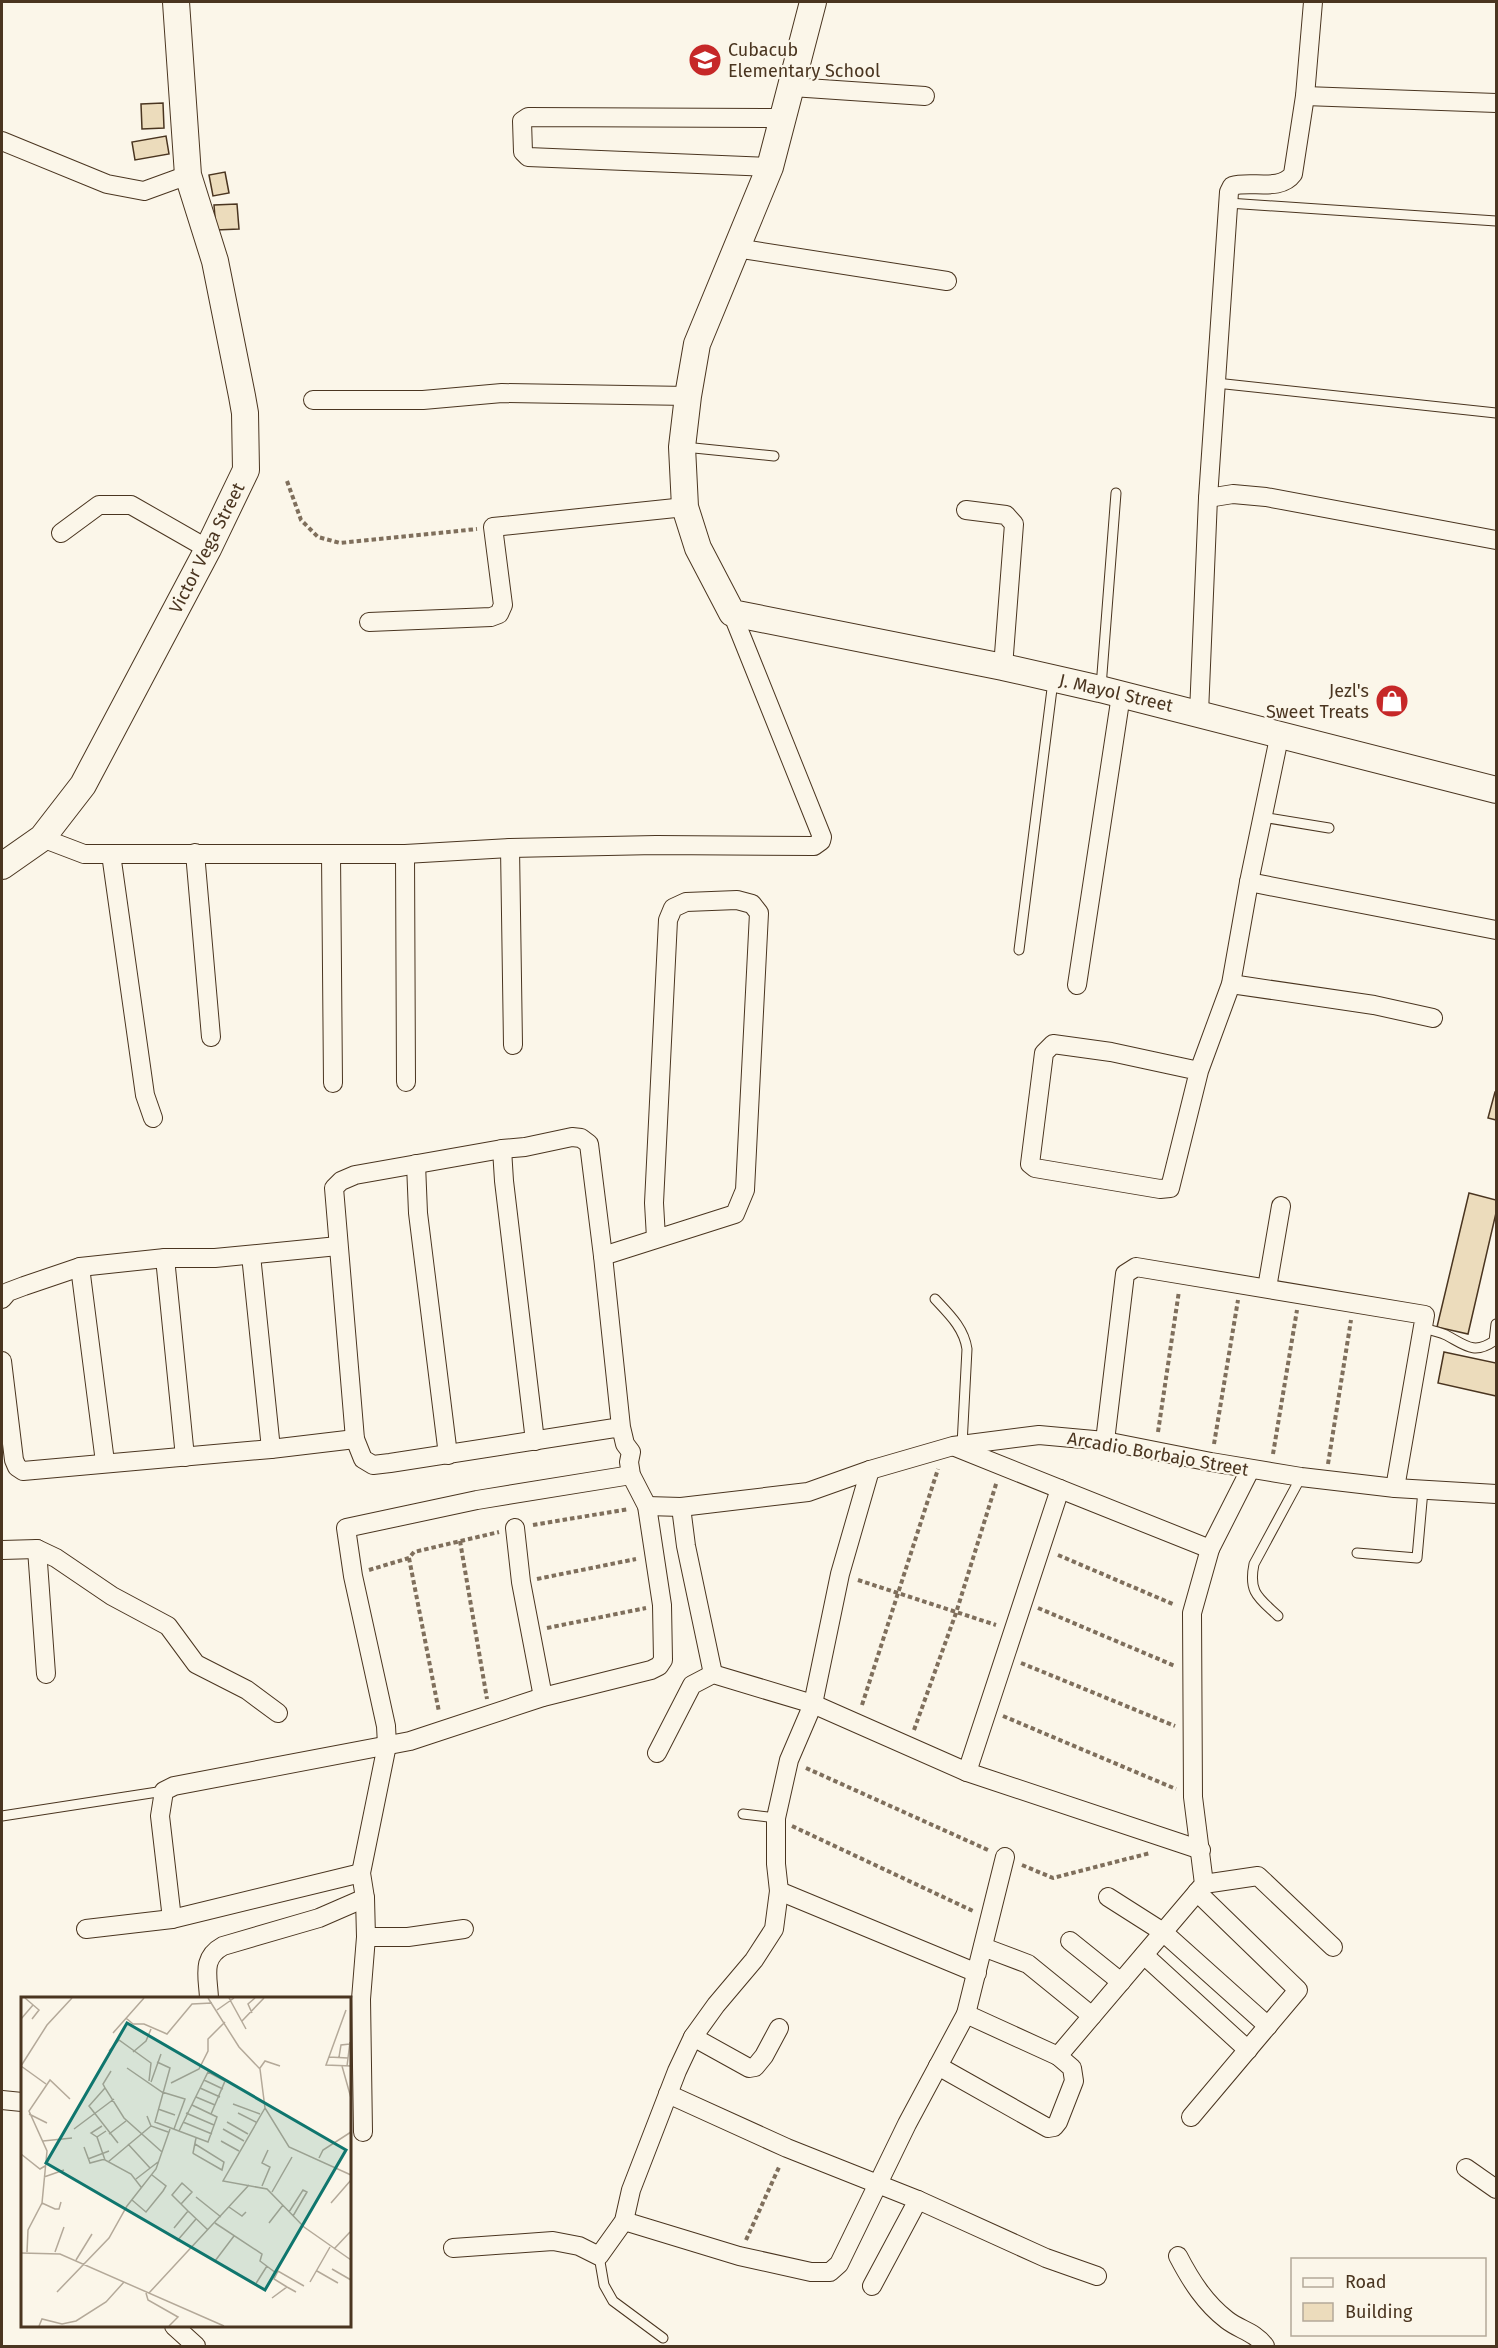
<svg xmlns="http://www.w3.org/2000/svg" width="1498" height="2348" viewBox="0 0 1498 2348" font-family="'Fira Sans',sans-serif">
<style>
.building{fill:#ecdcbc;stroke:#4a3520;stroke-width:1.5}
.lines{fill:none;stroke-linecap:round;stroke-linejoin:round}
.lane-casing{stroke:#4a3520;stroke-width:11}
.street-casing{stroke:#4a3520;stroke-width:20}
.secondary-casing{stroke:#4a3520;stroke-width:28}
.path{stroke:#7f6f5c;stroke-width:4;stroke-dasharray:4.5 3;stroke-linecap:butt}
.lane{stroke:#fbf6e9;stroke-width:9}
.street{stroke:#fbf6e9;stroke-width:18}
.secondary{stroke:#fbf6e9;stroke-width:26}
.labels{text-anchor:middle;stroke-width:4.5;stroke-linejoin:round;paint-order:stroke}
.poi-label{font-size:18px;fill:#4a3520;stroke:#fbf6e9;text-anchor:start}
.street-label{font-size:18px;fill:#4a3520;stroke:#fbf6e9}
.inset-road{fill:none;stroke:#b4a999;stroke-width:1.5}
.view{fill:#0f766e;fill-opacity:0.15;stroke:#0f766e;stroke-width:3}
.inset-edge{fill:none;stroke:#4a3520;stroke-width:3}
</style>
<rect width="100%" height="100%" fill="#fbf6e9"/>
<!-- building -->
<g class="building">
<path d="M163 103 164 128 142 129 141 104Z"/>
<path d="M166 136 169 154 135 160 132 142Z"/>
<path d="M225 172 229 193 213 196 209 175Z"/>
<path d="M237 204 239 229 216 230 214 205Z"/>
<path d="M1495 1092H1496V1120L1488 1118Z"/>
<path d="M1469 1193 1496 1200V1213L1468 1334 1437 1327Z"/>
<path d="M1444 1352 1496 1363V1396L1438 1383Z"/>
</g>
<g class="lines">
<defs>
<g id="lane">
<path d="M1228 203 1496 221"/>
<path d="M1216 383 1496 413"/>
<path d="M684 447 774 456"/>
<path d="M1101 687 1116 493"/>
<path d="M1262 817 1329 828"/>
<path d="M1019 950 1053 681"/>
<path d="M935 1299C949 1314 964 1328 967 1349L962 1445"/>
<path d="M1423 1328C1431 1330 1439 1332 1446 1335 1465 1345 1474 1355 1494 1341L1496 1324"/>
<path d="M1357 1553 1417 1558 1423 1490"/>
<path d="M1278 1616C1259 1598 1248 1593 1254 1564L1301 1477"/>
<path d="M743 1814 776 1818"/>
<path d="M2 1816 164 1791"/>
<path d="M599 2256 604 2285 613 2301 663 2338"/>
</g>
<g id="street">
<path d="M792 87 925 96"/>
<path d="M1305 96 1496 103"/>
<path d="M2 141 107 184 144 191 188 175"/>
<path d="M770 167 528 157 523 152 522 121 528 117 783 118"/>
<path d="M736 248 947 281"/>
<path d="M313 400H423L502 393 688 396"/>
<path d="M1208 498 1233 494 1266 497 1496 540"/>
<path d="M966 510 1006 515 1014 524 1003 667"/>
<path d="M61 533 99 505H131L208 549"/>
<path d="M369 622 491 617 499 614 503 605 493 527 685 507"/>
<path d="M1199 713 1208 498 1229 192 1232 186C1251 180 1280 192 1293 174L1305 96 1313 2"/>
<path d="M42 838 84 854H405L510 848 656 845 814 846 821 841 822 837 732 613"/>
<path d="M510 848 513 1045"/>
<path d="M195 853 211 1037"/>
<path d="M111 854 145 1095 153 1118"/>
<path d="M331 854 333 1083"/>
<path d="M405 854 406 1082"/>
<path d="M1249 882 1496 930"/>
<path d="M1231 984 1374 1005 1433 1018"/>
<path d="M1077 985 1121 695"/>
<path d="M1199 1071 1111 1052 1053 1044 1044 1053 1030 1164 1035 1168 1160 1189 1170 1188 1199 1071 1231 984 1249 882 1280 733"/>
<path d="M502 1149 504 1181 535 1441"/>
<path d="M416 1164 418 1213 448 1455"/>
<path d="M251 1255 271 1449"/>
<path d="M603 1256 735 1214 745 1190 759 913 752 904 737 900 686 902 673 908 668 920 654 1203 656 1238"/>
<path d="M165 1258 185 1457"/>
<path d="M80 1267 105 1462"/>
<path d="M1267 1288 1281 1206"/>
<path d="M2 1299 8 1292 24 1286 80 1267 165 1258H215L338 1246"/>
<path d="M2 1361 14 1460 17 1467 23 1471 271 1449 355 1439"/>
<path d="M1105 1441 1125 1274 1136 1267 1425 1315 1395 1488"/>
<path d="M955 1447 1210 1549"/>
<path d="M647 1506 681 1507 808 1492 870 1470 953 1446 1039 1435 1105 1441 1211 1462 1301 1477 1395 1488 1496 1494"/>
<path d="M681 1507 686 1546 713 1674"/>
<path d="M515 1528 521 1582 543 1697"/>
<path d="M37 1549 46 1674"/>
<path d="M2 1550 37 1549 56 1558 112 1596 168 1626 196 1664 247 1690 278 1713"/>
<path d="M657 1753 692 1685 713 1674 813 1704 967 1772 1201 1850"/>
<path d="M967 1772 1060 1489"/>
<path d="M1204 1884 1258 1876 1333 1947"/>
<path d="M779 1891 977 1973"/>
<path d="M1108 1897 1163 1932 1268 2026"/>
<path d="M172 1919 160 1816 164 1791 174 1786 410 1741 543 1697 651 1670 659 1666 663 1660 662 1605 647 1506 631 1475 629 1462 631 1452 625 1444 621 1427 603 1256 589 1144 581 1138 572 1137 525 1147 502 1149 355 1175 341 1181 334 1188 355 1439 363 1459 373 1465 390 1463 621 1427"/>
<path d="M86 1929 172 1919 361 1873"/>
<path d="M366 1937H408L464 1929"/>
<path d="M1070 1941 1121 1982"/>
<path d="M983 1947 1028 1964 1092 2016"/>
<path d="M1144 1955 1248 2050"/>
<path d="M209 1998C208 1976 201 1958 223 1946L319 1918 365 1898"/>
<path d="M966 2014 1058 2056 1204 1884 1193 1797 1192 1613 1210 1549 1250 1470"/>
<path d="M693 2037 749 2068 755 2067 764 2056 779 2028"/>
<path d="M938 2066 1048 2128 1054 2127 1058 2122 1074 2081 1072 2068 1058 2056"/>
<path d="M668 2094 787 2148 918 2200 1046 2258 1097 2276"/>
<path d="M2 2100 22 2102"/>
<path d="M1191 2117 1298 1990 1197 1892"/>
<path d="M363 2132 361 1999 366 1937 365 1898 361 1873 387 1745 386 1726 353 1576 346 1528 477 1500 631 1475"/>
<path d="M1466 2168 1496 2189"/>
<path d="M624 2221 739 2256 811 2272H830L839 2264 907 2124 966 2014 1005 1857"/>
<path d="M453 2248 553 2241 579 2246 599 2256 624 2221 631 2190 677 2071 693 2037 716 2005 754 1960 774 1929 779 1891 776 1864V1818L789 1760 813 1704 840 1574 870 1470"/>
<path d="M1178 2256C1191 2281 1205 2303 1227 2320 1240 2330 1255 2332 1265 2346"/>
<path d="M872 2286 918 2200"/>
<path d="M174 2326 196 2346"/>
</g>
<g id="secondary">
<path d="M813 2 770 167 697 344 688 396 682 447 685 507 698 548 732 613 1003 667 1100 689 1496 790"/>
<path d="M2 866 42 838 83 785 208 549 246 470 245 413 242 396 215 261 188 175 176 2"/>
</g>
</defs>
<!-- lane casing -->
<use href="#lane" class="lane-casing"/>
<!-- street casing -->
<use href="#street" class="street-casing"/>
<!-- secondary casing -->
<use href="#secondary" class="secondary-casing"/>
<!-- path -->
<g class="path">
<path d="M287 481 301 520 318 537 340 543 477 529"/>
<path d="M1158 1432 1179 1291"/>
<path d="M1214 1444 1238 1300"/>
<path d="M1273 1454 1297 1310"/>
<path d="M1328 1464 1351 1320"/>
<path d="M533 1525 629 1509"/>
<path d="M460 1541 487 1699"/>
<path d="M1058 1555 1175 1605"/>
<path d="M409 1558 439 1712"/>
<path d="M369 1570 409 1558 414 1552 499 1532"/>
<path d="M537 1579 636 1559"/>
<path d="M858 1580 996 1625"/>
<path d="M1038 1608 1175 1666"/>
<path d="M547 1628 646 1608"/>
<path d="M1021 1663 1175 1726"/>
<path d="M862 1705 938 1469"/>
<path d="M1003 1716 1176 1789"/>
<path d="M914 1730 956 1613 997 1481"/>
<path d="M806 1768 988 1850"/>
<path d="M792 1826 973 1911"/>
<path d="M1022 1865 1053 1878 1150 1853"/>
<path d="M746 2240 780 2165"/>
</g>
<!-- lane -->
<use href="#lane" class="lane"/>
<!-- street -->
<use href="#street" class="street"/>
<!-- secondary -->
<use href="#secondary" class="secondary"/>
</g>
<!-- icons -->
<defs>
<symbol id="school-disc" viewBox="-11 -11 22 22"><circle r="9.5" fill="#c62828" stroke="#fbf6e9"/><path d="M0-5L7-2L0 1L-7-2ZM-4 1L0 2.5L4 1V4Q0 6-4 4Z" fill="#fff"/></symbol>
<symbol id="shop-disc" viewBox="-11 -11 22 22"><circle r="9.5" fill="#c62828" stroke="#fbf6e9"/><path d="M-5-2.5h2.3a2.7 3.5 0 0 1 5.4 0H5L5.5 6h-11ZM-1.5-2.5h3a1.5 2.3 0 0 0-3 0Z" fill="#fff"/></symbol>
</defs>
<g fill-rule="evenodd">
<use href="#school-disc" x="686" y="41" width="38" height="38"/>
<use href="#shop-disc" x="1373" y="682" width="38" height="38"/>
</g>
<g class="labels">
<!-- poi labels -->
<g class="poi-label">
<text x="728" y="56">Cubacub<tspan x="728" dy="21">Elementary School</tspan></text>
<text x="1369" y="697" text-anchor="end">Jezl's<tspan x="1369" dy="21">Sweet Treats</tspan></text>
</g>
<!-- street labels -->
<g class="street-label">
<text transform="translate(207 548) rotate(-63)" y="6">Victor Vega Street</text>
<text transform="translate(1116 693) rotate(13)" y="6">J. Mayol Street</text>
<text transform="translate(1158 1454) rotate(10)" y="6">Arcadio Borbajo Street</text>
</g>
</g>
<!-- overview -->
<g transform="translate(21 1997)">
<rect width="330" height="330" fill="#fbf6e9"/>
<path class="inset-road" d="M4 1 18 13 11 22M187 1 218 50 239 72 244 111 268 150 330 178M208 1 225 32M196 13 213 1M325 13 305 68 330 69M231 16 227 7 234 1M105 21 112 27H123L146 37 171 7 191 6M0 22 12 8M221 24 243 1M92 36 123 1M88 54 98 43 130 66 128 84M112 55 125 44 130 32M308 60 327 61M318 60 320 48 329 47M136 65 149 71 134 125 187 145 196 120 171 108M0 69 26 28 51 1M0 69 25 87M321 69 330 101M326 69 329 45M106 71 141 95 164 102 153 132M239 71 244 64 259 69M90 74 82 87 84 91 103 121 141 155M183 83 202 92M130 85 140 57M150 86 178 72 187 54V42L204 25M84 91 68 109 97 146M179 91 199 100M175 100 194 108M212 107 239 117M244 111 202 184 246 192 283 230 330 263M137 112 154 118M165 116 193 128M217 116 235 125M8 117 26 126M126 119 130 129 147 135M162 125 191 137M206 125 227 137M53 132 93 102M202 132 223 144M85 134 76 140 84 163 110 177 120 190M158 134 187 75 204 84 190 117M88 137 105 124M76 140 70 136 81 129M22 144 51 141M200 144 218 154M107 147 129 171M174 147 203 165 201 173 173 157 172 156 175 141M63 150 69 166 84 162M0 157 19 172 24 169M298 161 302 153 330 135M67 162 88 154M87 165 130 129M23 180 43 173M115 182 137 165M241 189 249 170 241 166 247 153M251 195 271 160M175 200 200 220M111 203 125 215 142 194 145 189 131 178M21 206 34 212H38L40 205M310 206 330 183M160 207 171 195 161 186 151 198 167 214 187 233M208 210 221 219 225 215M268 215 282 193 286 195 272 219M194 226 241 257 239 264 255 276M248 226 262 208M153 231 167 214M156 244 175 222M313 252 329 235M6 255 7 233 21 206 26 154 8 114 29 83 49 102M34 255 43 230M0 256 39 257 203 329M55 263 71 237M194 264 213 239M311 272 330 283M296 274 317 286M289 285 309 250M234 288 246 269M266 290 253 282 257 274 283 289M36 295 88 241 106 209 135 172 149 132M125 296 127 303 157 320 148 329M128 296 228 188M251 301 266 290 275 295M18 329 21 322 41 327 55 324 85 305 103 285"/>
<path class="view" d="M106 26 325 153 244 293 25 166Z"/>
<rect width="330" height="330" class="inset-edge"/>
</g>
<!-- border -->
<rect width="1498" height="2348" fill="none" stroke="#4a3520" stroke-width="6"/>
<!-- legend -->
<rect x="1291" y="2258" width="195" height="78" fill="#fbf6e9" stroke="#b4a999" stroke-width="1.5"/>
<rect x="1303" y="2278" width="30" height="9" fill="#fbf6e9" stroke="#b4a999" stroke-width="1.5"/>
<text x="1345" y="2288" font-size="18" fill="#4a3520">Road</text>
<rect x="1303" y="2303" width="30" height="18" fill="#ecdcbc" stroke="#b4a999" stroke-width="1.5"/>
<text x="1345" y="2318" font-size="18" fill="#4a3520">Building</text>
</svg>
